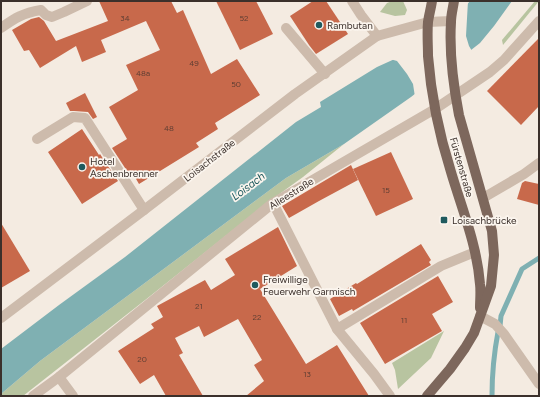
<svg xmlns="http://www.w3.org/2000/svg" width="540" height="397" viewBox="0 0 540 397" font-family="Figtree,sans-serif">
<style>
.green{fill:#b8c4a0}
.water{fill:#7fb0b2}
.pier{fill:#f4ebe1}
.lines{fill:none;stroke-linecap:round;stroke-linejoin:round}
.stream{stroke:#7fb0b2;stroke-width:5}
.building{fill:#c8694b}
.minor{stroke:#cdbbac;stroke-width:10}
.major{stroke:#7d675c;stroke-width:10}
.poi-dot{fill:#1f5a5e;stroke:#fbf5ee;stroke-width:1.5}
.labels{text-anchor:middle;stroke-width:3.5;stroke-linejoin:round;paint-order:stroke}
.number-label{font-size:8px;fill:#5e3e33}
.poi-label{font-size:10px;fill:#3b302b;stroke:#fbf5ee;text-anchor:start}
.street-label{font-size:10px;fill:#3b302b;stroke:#fbf5ee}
.water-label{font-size:11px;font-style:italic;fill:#1f5a5e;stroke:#fbf5ee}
</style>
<rect width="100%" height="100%" fill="#f4ebe1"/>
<!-- green -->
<g class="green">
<path d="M392 1H403L407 10 405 15 395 16 380 12 387 3Z"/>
<path d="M535 1H539L503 45 502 40Z"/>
<path d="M344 144 303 177 267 203 149 297 23 396H1V394L40 361 286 178Z"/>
<path d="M444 331 431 358 398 389 395 370 392 363Z"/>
</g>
<!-- water -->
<path class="water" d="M470 1H512L494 26 480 43 411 97 344 144 286 178 40 361 1 394V349L59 305 125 257 296 122 321 107 320 102 377 67 419 48 444 32Z"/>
<!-- pier -->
<path class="pier" d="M468 1 466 36 469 46 472 51 415 97 413 84 407 74 397 61 390 59 418 46 443 30Z"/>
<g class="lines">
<!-- stream -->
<g class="stream">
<path d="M500 326 501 316 522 269 539 258"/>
<path d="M492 396C492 374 494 353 498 332"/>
</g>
</g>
<!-- building -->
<g class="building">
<path d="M99 1H171L177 13 183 10 211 74 237 59 260 95 215 123 218 129 196 143 199 147 139 184 132 172 129 174 112 148 127 139 109 107 138 90 126 65 160 50 146 21 101 40 106 52 82 62 76 46 40 68 29 50 24 51 12 30 31 19 39 17 44 21 56 41 108 21Z"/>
<path d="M216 1H256L273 34 240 50Z"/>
<path d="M313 1H326L348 34 316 54 309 45 290 16Z"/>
<path d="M539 38V106L521 125 487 91Z"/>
<path d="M85 93 97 117 93 119 88 112 74 111H70L66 103Z"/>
<path d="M82 129 99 155 100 154 118 181 82 204 48 152Z"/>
<path d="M391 152 413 199 376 216 353 169Z"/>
<path d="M351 165 358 180 319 201 289 218 282 206Z"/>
<path d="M525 181 539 184V205L517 199 522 183Z"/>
<path d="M1 223 30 271 1 288Z"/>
<path d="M278 227 297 266 260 289 306 364 337 345 369 396H246L264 381 254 365 262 360 238 319 204 337 199 326 175 338 183 353 179 355 203 396H166L154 375 140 384 118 351 154 328 151 324 163 317 157 306 205 280 211 290 235 275 225 259Z"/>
<path d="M421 244 431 260 429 262 431 265 353 311 352 309 339 316 330 299 356 283 357 284Z"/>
<path d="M438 276 453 302 432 314 442 331 385 364 360 323Z"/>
</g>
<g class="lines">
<!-- minor -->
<g class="minor">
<path d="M352 1 361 15 377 36"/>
<path d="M1 28C15 18 23 13 41 10L46 15 52 17 64 12 87 1"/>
<path d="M286 28 325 74"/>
<path d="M37 139 73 117 85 118 144 210"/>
<path d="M483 198 524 174 539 163"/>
<path d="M273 203 337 329 374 374 390 396"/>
<path d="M480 316 495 324 504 334 539 384"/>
<path d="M1 318 144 210 295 94 377 36 428 22 451 21"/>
<path d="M337 329 441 266 475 252"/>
<path d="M59 377 73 396"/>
<path d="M33 396 59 377 273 203 435 109 490 72 504 60 539 21"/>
</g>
<!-- major -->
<g class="major">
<path d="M432 1C431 8 429 15 428 22 427 33 428 45 428 56 431 95 439 134 451 172 462 209 477 245 480 284 481 292 480 300 480 308"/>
<path d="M427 396 450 369 465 348 474 333 491 286 494 255 492 231 459 115C453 84 449 54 451 22 451 15 453 8 454 1"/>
</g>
</g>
<!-- markers -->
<g class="poi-dot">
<circle cx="319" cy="25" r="4"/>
<circle cx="82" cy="167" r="4"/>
<rect x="440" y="216" width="8" height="8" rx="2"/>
<circle cx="255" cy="285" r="4"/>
</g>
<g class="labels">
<!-- number labels -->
<g class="number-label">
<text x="125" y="21">34</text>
<text x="244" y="21">52</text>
<text x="194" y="66">49</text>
<text x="143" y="76">48a</text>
<text x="236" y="87">50</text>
<text x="169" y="131">48</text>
<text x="386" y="193">15</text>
<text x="199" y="309">21</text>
<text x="257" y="320">22</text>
<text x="404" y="323">11</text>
<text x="142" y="362">20</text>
<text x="307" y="377">13</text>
</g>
<!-- poi labels -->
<g class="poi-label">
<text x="327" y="29">Rambutan</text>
<text x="90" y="165">Hotel<tspan x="90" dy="12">Aschenbrenner</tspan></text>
<text x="452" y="224">Loisachbrücke</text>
<text x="263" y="283">Freiwillige<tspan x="263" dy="12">Feuerwehr Garmisch</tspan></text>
</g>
<!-- street labels -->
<g class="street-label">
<text transform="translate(209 160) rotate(-38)" y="4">Loisachstraße</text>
<text transform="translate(462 167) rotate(74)" y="4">Fürstenstraße</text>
<text transform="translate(291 193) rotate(-32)" y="4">Alleestraße</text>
</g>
<!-- water labels -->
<g class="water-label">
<text transform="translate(248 186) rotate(-37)" y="4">Loisach</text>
</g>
</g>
<!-- border -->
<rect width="540" height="397" fill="none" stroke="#3b302b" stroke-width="4"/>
</svg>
